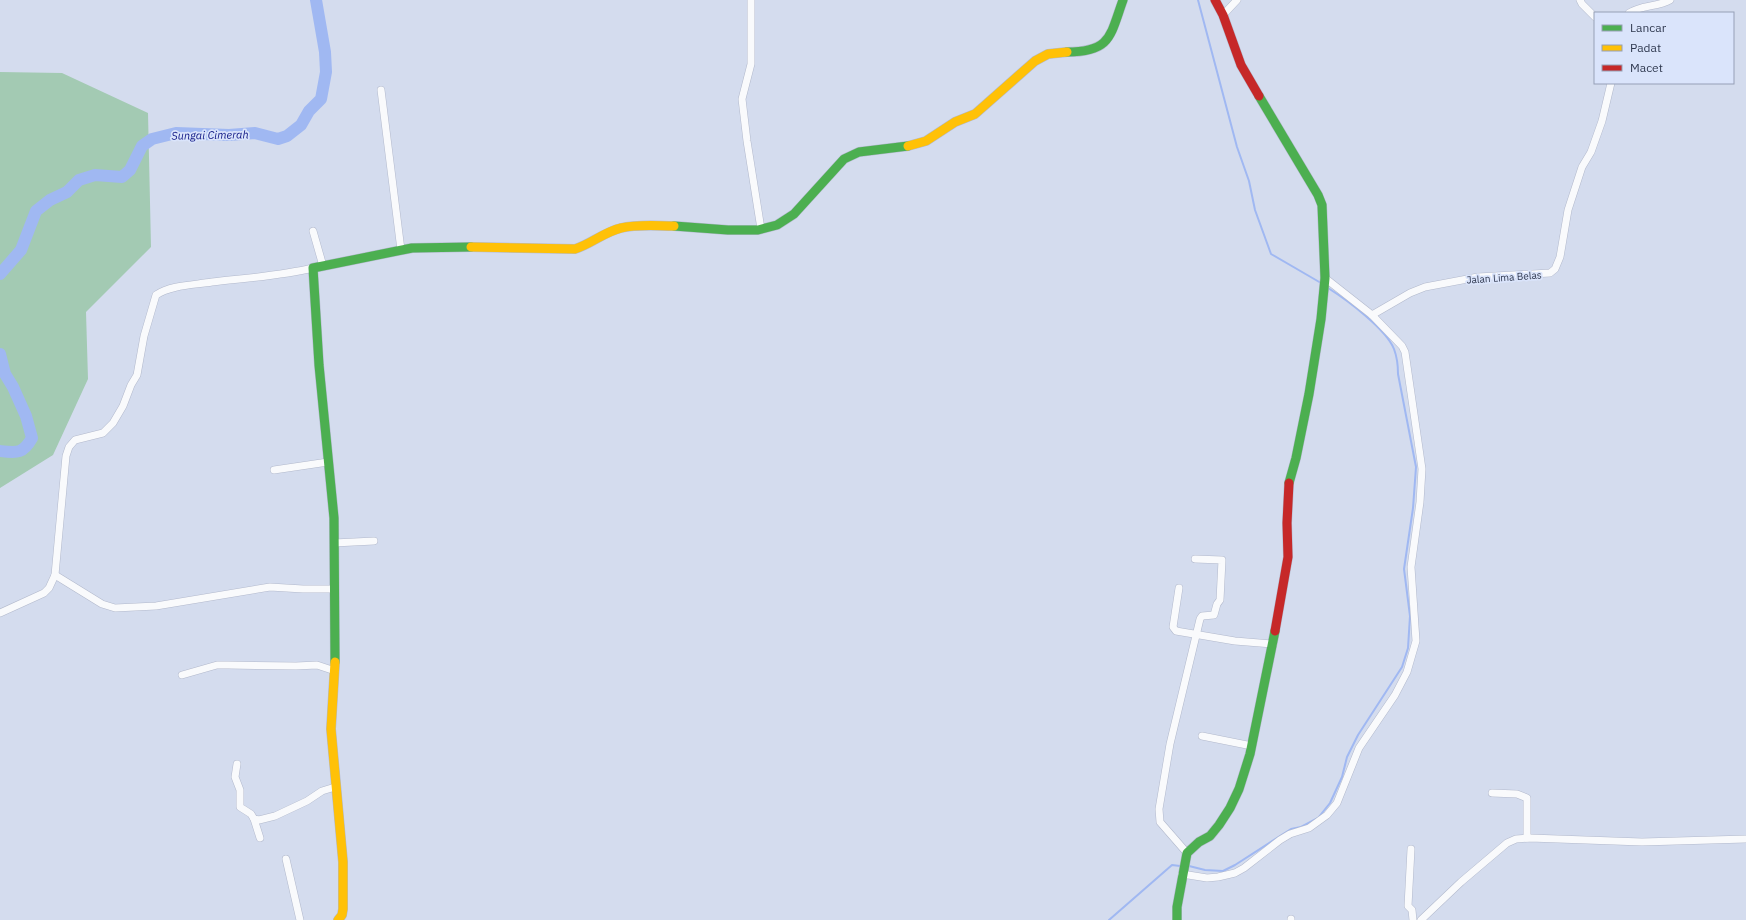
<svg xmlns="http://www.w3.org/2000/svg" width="1746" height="920" viewBox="0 0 1746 920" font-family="'IBM Plex Sans',sans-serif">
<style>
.green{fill:#a3cab3}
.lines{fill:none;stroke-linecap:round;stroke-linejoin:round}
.stream{stroke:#a0b8f2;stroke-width:2}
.river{stroke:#a0b8f2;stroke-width:12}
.street-casing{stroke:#b2b9cc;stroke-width:8}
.fast-casing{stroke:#b2b9cc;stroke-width:10}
.slow-casing{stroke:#b2b9cc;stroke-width:10}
.jam-casing{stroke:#b2b9cc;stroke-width:10}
.street{stroke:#f9fafc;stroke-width:7}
.fast{stroke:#4caf50;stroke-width:9}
.slow{stroke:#ffc107;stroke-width:9}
.jam{stroke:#c62828;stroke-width:9}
.labels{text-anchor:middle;stroke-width:3.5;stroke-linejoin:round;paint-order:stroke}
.street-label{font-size:10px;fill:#2f384f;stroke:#dae4fb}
.water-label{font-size:11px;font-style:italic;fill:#0c1483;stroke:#dae4fb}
</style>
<rect width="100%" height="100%" fill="#d4dcee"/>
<!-- green -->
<path class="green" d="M0 72 62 73 148 113 151 247 86 312 88 379 53 455 0 488Z"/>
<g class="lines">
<!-- stream -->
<g class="stream">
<path d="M1198 0 1237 147 1249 181 1255 210 1271 254 1321 283"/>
<path d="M1189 866 1205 870 1223 871 1235 865 1291 829 1301 827 1318 818 1330 803 1342 777 1347 757 1358 735 1402 667 1408 648 1410 616 1404 569 1413 508 1416 467 1398 374C1398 365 1397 357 1394 349 1386 329 1347 300 1328 288"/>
<path d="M1109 920 1172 865 1180 866"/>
</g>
<!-- river -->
<g class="river">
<path d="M0 274 21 250 36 211 50 200 67 192 79 180 95 175 122 177 130 170 142 146 152 139 176 133 229 135 255 133 278 139 287 136 301 125 309 111 321 99 326 72 325 52 316 0"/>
<path d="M0 354 5 374 13 387 26 416 32 438C23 454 17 453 0 451"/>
</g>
<defs>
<g id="street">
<path d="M751 0V64L742 99 747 141 761 229"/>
<path d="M1580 0 1582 4 1595 17"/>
<path d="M1629 13C1641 5 1658 7 1670 0"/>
<path d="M1223 15 1237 0"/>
<path d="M381 90 401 250"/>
<path d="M313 231 323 266"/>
<path d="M1325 278 1372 315 1410 293 1425 287 1478 277 1550 273 1555 269 1560 257 1568 210 1582 167 1591 152 1602 121 1611 83"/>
<path d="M274 470 328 462"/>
<path d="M334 543 374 541"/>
<path d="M55 575 102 604 115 608 156 606 270 587 303 589H335"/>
<path d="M1179 588 1173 627 1176 631 1235 641 1273 644"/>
<path d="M0 613 44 593 49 588 55 575 66 456 69 447 75 440 103 433 113 423 123 406 131 385 137 375 144 336 156 295C171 285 194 285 212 282 246 278 280 276 313 268"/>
<path d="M182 675 217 665H228L296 666 317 665 335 671"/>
<path d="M1202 736 1252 746"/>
<path d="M237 764 235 777 240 790V807L251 814 254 819 259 820 275 816 307 801 322 791 335 787"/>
<path d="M1492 793 1517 794 1527 798V838"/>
<path d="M254 819 260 838"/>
<path d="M1411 849 1408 906 1412 910 1413 920"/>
<path d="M1187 853 1160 822 1159 809 1170 744 1200 619 1202 616 1214 615 1217 604 1220 600 1222 560 1195 559"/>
<path d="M286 859 300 920"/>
<path d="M1182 874 1207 878 1218 877 1235 873 1244 868 1280 840 1290 834 1309 828 1327 815 1337 803 1359 748 1395 695 1407 672 1416 641 1411 567 1420 502 1422 469 1405 352 1402 346 1372 315"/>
<path d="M1291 920V919"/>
<path d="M1421 920 1461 882 1507 843 1516 839 1530 838 1642 842 1746 839"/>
</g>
<g id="fast">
<path d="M1067 52C1111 52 1110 36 1123 0"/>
<path d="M1259 96 1318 195 1322 205 1325 278 1321 319 1309 394 1296 458 1289 483"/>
<path d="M674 226 728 230H758L777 225 794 214 844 159 859 152 908 146"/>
<path d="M335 662 334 518 319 365 313 268 412 248 471 247"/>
<path d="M1177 920V907L1187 853 1199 842 1210 836 1219 825 1230 808 1239 789 1250 754 1275 631"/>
</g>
<g id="slow">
<path d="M908 146 926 141 955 122 975 114 1035 61 1048 54 1067 52"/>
<path d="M471 247 575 249C591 244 604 232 621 228 638 224 657 226 674 226"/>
<path d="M335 662 331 729 343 862V909L342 915 338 920"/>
</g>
<g id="jam">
<path d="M1215 0 1223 15 1241 65 1259 96"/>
<path d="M1275 631 1288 557 1287 523 1289 483"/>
</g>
</defs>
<!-- street casing -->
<use href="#street" class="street-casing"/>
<!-- fast casing -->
<use href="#fast" class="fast-casing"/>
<!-- slow casing -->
<use href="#slow" class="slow-casing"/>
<!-- jam casing -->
<use href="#jam" class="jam-casing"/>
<!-- street -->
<use href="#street" class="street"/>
<!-- fast -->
<use href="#fast" class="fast"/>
<!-- slow -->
<use href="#slow" class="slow"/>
<!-- jam -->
<use href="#jam" class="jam"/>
</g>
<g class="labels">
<!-- street labels -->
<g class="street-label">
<text transform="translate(1504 277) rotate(-4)" y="4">Jalan Lima Belas</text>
</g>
<!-- water labels -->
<g class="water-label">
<text transform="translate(210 135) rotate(-1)" y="4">Sungai Cimerah</text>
</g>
</g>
<!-- legend -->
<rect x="1594" y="12" width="140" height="72" fill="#dae4fb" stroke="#969fb6"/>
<rect x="1602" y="25" width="20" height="6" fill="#4caf50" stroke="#969fb6"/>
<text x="1630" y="32" font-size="12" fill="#2f384f">Lancar</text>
<rect x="1602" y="45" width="20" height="6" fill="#ffc107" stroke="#969fb6"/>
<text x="1630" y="52" font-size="12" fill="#2f384f">Padat</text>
<rect x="1602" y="65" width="20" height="6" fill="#c62828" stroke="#969fb6"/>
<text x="1630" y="72" font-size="12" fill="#2f384f">Macet</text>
</svg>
